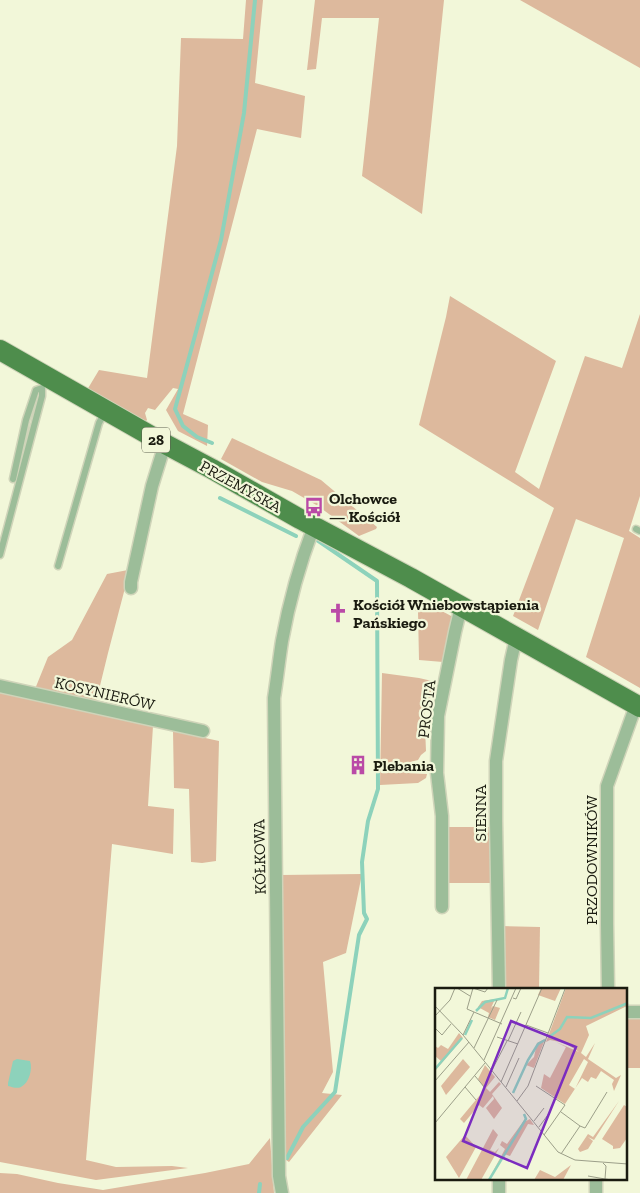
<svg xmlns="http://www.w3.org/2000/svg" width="640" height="1193" viewBox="0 0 640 1193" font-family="'Zilla Slab',serif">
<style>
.green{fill:#ddb99d}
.water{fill:#8dd2bb}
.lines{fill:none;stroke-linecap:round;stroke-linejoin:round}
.stream{stroke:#8dd2bb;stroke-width:4}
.lane-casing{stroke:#cfd4b9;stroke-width:9}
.street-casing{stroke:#cfd4b9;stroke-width:15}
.primary-casing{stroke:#cfd4b9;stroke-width:22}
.lane{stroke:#9cbd99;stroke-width:6}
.street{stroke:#9cbd99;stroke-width:12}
.primary{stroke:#4e8d4c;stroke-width:20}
.labels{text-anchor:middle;stroke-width:4.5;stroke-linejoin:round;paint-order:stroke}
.shield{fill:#f2f7d9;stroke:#5b5d4c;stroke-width:1}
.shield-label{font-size:15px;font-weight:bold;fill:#1a1b10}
.street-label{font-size:16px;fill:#1a1b10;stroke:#f2f7d9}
.poi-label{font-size:16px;font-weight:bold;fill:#1a1b10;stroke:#f2f7d9;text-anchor:start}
.inset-river{fill:none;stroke:#8dd2bb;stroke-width:2.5}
.inset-road{fill:none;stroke:#9c9f89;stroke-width:1}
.view{fill:#7b2cbf;fill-opacity:0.15;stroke:#7b2cbf;stroke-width:2.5}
.inset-edge{fill:none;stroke:#1a1b10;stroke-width:2.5}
</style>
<rect width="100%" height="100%" fill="#f2f7d9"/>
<!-- green -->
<g class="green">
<path d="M246 0H263L255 83 305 96 301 138 257 129 183 414 208 425 207 446 178 431 166 410 178 389 173 388 155 410 148 408 145 413 147 420 145 422 87 390 99 370 147 378 177 146 181 38 243 39Z"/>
<path d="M315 0H444L422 214 362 176 379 18H322L316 69 307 70Z"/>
<path d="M520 0H640V68Z"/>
<path d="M450 296 556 361 515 472 539 489 585 356 622 368 640 314V496L629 531 640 538V688L586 657 624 538 576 519 538 630 513 616 554 508 419 425 446 317Z"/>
<path d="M232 438 321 480 377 527 376 529 359 536 318 506 292 491 262 482 221 459Z"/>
<path d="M128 570 125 588 108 653 96 702 35 689 48 657 72 640 107 574Z"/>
<path d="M415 602 440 610 453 617 443 662 419 660 418 612 411 608Z"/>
<path d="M382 673 419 678 432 681 430 701 424 704 426 751 421 755 418 760 410 762 411 773 427 774 426 778 418 783 380 785Z"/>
<path d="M0 692 153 726 148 806 174 809 173 854 112 844 86 1160 116 1167 172 1166 188 1168 96 1180 0 1162Z"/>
<path d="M173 731 219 741 216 861 202 863 191 862 189 789 174 788Z"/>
<path d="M447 827H492L493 883H448Z"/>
<path d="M362 874 346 953 323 962 333 1072 322 1093 342 1095 289 1162 283 1158 281 875Z"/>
<path d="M501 926 540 927 539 989H503Z"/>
<path d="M640 1017V1068H626V1018Z"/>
<path d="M270 1138 274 1193H0V1173L17 1174 58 1183 103 1190 205 1173 249 1164Z"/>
</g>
<!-- water -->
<path class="water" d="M17 1059 30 1061C33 1069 29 1083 21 1087 17 1089 12 1087 8 1086V1083L13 1061Z"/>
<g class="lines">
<!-- stream -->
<g class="stream">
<path d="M212 443 197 437 183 426 175 409 221 240 244 113 255 0"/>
<path d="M220 498 296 536"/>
<path d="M287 1158 303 1127 335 1092 359 935 367 919 364 913 362 862 368 821 378 789 377 581 317 540"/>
<path d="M259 1193 260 1184"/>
</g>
<defs>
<g id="lane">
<path d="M636 529 640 531"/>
<path d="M0 555 42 396V388L36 390 26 420 13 479"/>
<path d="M58 566 99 423 105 412"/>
</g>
<g id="street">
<path d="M131 588V582L152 486 165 444"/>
<path d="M0 686 203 731"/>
<path d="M442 907V816L437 773 438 716 455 632 461 607"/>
<path d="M499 989 496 821V761L511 660 516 638"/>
<path d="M608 989 607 924V786L636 705"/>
<path d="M626 1012H640"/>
<path d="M282 1193 279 1176 274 698C277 679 279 660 282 641 289 602 300 563 314 526"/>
<path d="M499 1193V1179"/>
<path d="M596 1193V1179"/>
</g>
<path id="primary" d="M0 350 165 444 212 469 300 519 411 578 640 707"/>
</defs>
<!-- lane casing -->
<use href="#lane" class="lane-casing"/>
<!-- street casing -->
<use href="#street" class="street-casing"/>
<!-- primary casing -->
<use href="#primary" class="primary-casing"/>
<!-- lane -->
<use href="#lane" class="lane"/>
<!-- street -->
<use href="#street" class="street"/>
<!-- primary -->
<use href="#primary" class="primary"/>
</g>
<!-- icons -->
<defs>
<symbol id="bus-bare" viewBox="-9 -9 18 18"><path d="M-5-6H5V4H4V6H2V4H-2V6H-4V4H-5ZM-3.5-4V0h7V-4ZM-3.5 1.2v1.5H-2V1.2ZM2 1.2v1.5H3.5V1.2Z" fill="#ba4aa7" stroke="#f2f7d9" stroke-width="2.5" paint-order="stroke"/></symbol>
<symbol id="church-bare" viewBox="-9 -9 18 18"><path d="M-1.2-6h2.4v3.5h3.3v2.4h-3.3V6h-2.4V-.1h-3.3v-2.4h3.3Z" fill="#ba4aa7" stroke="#f2f7d9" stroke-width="2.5" paint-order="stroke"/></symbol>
<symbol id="building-bare" viewBox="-9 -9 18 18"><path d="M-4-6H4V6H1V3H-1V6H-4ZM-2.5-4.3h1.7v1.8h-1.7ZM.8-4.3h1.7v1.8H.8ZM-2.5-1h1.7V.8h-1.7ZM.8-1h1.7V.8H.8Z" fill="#ba4aa7" stroke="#f2f7d9" stroke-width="2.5" paint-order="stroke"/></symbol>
</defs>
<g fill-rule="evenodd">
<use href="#bus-bare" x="300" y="493" width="28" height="28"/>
<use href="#church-bare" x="324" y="599" width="28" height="28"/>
<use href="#building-bare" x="344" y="751" width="28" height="28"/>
</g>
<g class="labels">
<!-- shield labels -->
<rect class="shield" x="142" y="427.5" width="28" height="25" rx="4"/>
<g class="shield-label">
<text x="156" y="445">28</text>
</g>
<!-- street labels -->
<g class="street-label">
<text transform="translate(241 486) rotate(29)" y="6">PRZEMYSKA</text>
<text transform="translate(105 693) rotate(13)" y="6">KOSYNIERÓW</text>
<text transform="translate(426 709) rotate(-83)" y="6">PROSTA</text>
<text transform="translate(480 813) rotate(-90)" y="6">SIENNA</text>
<text transform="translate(259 857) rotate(-91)" y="6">KÓŁKOWA</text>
<text transform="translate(591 860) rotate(-90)" y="6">PRZODOWNIKÓW</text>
</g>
<!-- poi labels -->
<g class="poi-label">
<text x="329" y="504">Olchowce<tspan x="329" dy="18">— Kościół</tspan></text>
<text x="353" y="610">Kościół Wniebowstąpienia<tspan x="353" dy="18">Pańskiego</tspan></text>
<text x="373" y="771">Plebania</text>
</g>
</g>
<!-- overview -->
<g transform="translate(435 988)">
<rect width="192" height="192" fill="#f2f7d9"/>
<path d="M106 0H126L120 13 103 7ZM131 0H192V18L151 38 154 47 146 65 151 69 160 55 153 71 181 90 186 87 179 103 177 96 179 92 166 83 161 91 156 89 153 94 147 90 130 116 106 100 109 86 115 90 131 59 121 54 144 64 130 55 115 52 111 54ZM149 71 153 74 140 101 134 97ZM60 11 56 20 58 18 65 20 60 32 53 29 54 25 43 19 47 13ZM24 45 28 50 0 83 6 73 0 68V58L3 60 6 57 13 61ZM110 51 99 80 91 77 99 69 102 55ZM28 71 35 79 11 107 6 98ZM50 77 60 89 51 100 55 104 64 94 66 96 57 106 67 120 59 131 51 120 59 111 58 108 48 120 44 117 29 135 25 131 50 101 43 91ZM184 113 159 152 153 149 158 153 153 161 145 164 143 161 153 146 158 149ZM189 117 192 119V150L185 160 178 161V158L167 151ZM89 126 91 133 95 131 99 137 93 136 75 168 69 166 56 187 70 161 65 157 67 153 72 156 90 131ZM58 141 63 147 55 162 60 164 64 160 63 162 46 192H31ZM30 147 41 159 24 190 11 169ZM136 177 128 192H99L105 182 120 189Z" fill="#ddb99d" fill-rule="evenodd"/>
<path class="inset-river" d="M41 23 50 14 70 10 73 0M30 47 37 32M114 49 125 41 132 29 156 30 193 15M0 81 27 50M78 105 93 72 103 56 110 52M54 192 91 131 89 126"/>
<path class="inset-road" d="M22 0 35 8M38 0 32 21 67 36M38 0 50 4 53 0M78 10 81 11 86 0M0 18 28 47 123 164 140 172 193 176M0 28 15 12 20 0M91 37 113 45M0 40 7 47 16 36M28 47 39 24M62 49 83 56M73 53 86 24M39 60 62 12M49 72 81 0M57 82 72 53M40 88 50 100M0 93 34 54M66 94 107 0M101 98 130 117 109 147M30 99 41 112M71 99 84 70M82 113 93 98 130 1M126 124 145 138M99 133 109 120M0 135 50 75M145 138 150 140 172 104M104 139 115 124M126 166 145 138M168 175 171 178 170 191 177 192M153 188 170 191"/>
<path class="view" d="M76 33 141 59 92 180 28 153Z"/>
<rect width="192" height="192" class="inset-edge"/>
</g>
</svg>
